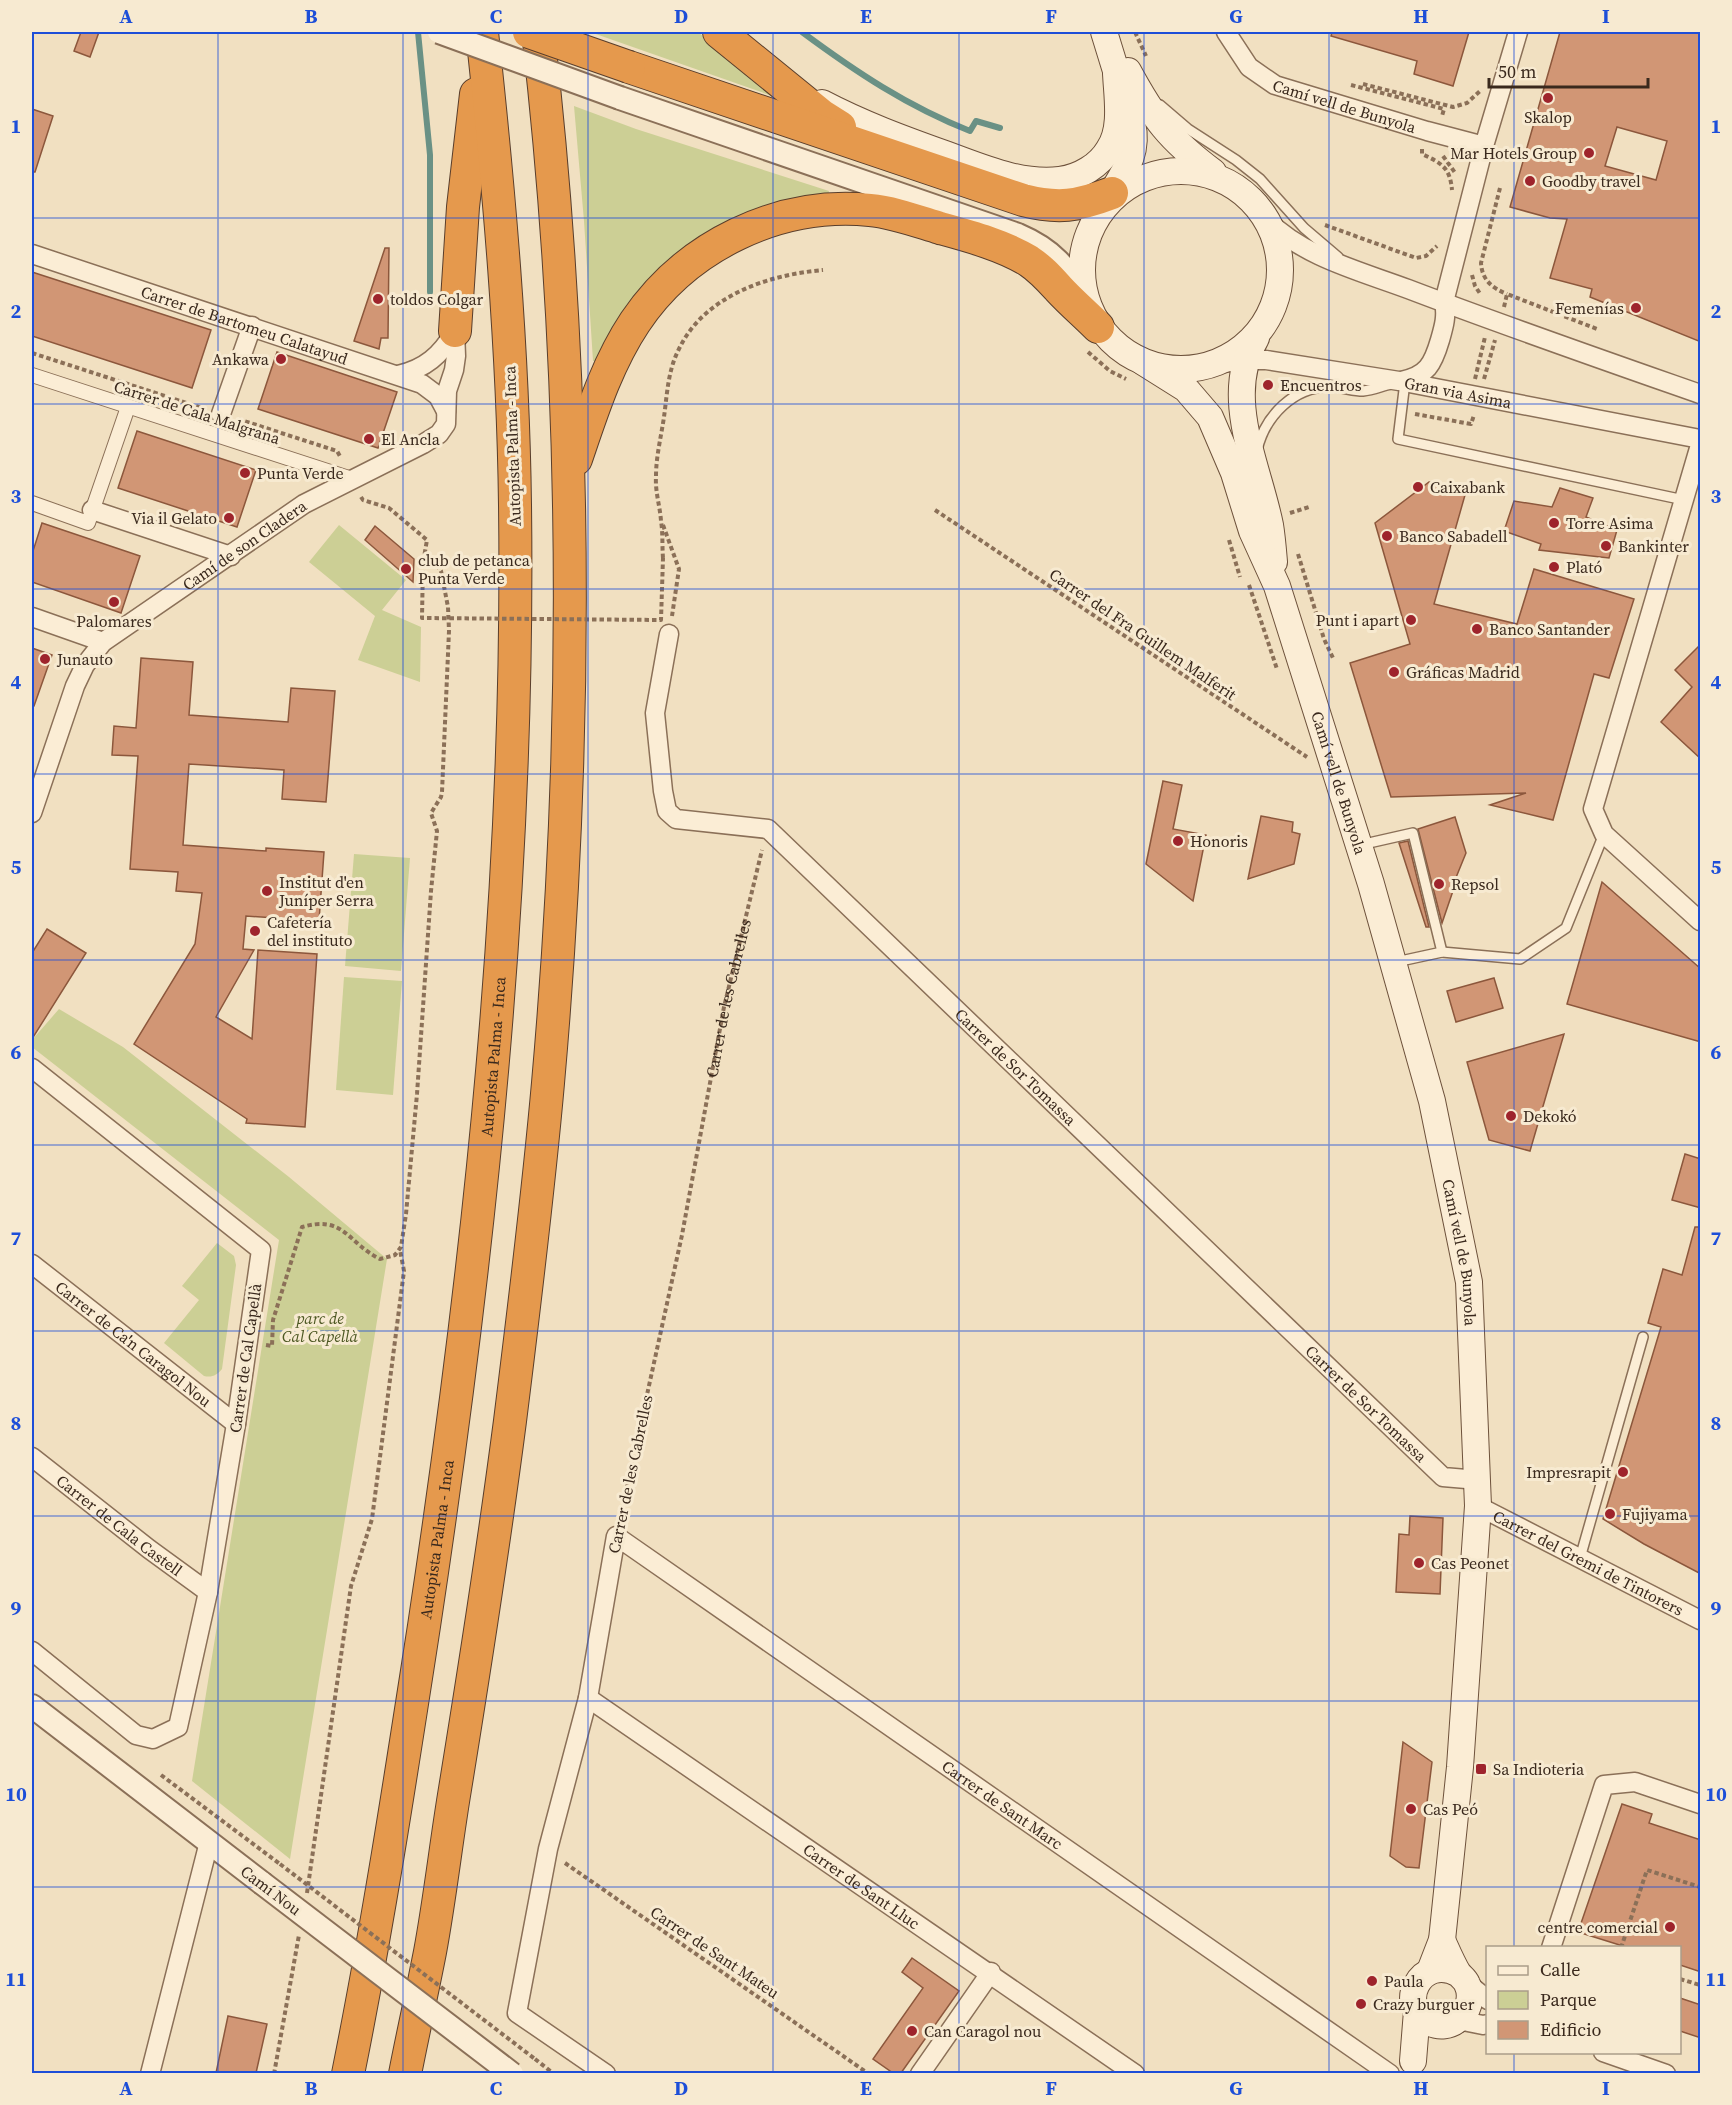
<svg xmlns="http://www.w3.org/2000/svg" width="1732" height="2105" viewBox="0 0 1732 2105" font-family="'Source Serif 4',serif">
<style>
.green{fill:#cccf95}
.lines{fill:none;stroke-linecap:round;stroke-linejoin:round}
.stream{stroke:#6a9185;stroke-width:6}
.building{fill:#d19675;stroke:#8c573c;stroke-width:1.5;fill-rule:evenodd}
.service-casing{stroke:#8b7058;stroke-width:12}
.pedestrian-casing{stroke:#8b7058;stroke-width:16}
.minor-casing{stroke:#8b7058;stroke-width:21}
.tertiary-casing{stroke:#8b7058;stroke-width:26}
.secondary-casing{stroke:#6d513b;stroke-width:28}
.motorway-casing{stroke:#593e2c;stroke-width:34}
.path{stroke:#8b7058;stroke-width:4;stroke-dasharray:4.5 3;stroke-linecap:butt}
.service{stroke:#fbedd5;stroke-width:9}
.pedestrian{stroke:#fbedd5;stroke-width:14}
.minor{stroke:#fbedd5;stroke-width:18}
.tertiary{stroke:#fbedd5;stroke-width:22}
.secondary{stroke:#fbedd5;stroke-width:26}
.motorway{stroke:#e5994d;stroke-width:32}
.tertiary-bridge-casing{stroke:#8b7058;stroke-width:26;stroke-linecap:butt}
.motorway-bridge-casing{stroke:#593e2c;stroke-width:34;stroke-linecap:butt}
.path-bridge{stroke:#8b7058;stroke-width:4;stroke-dasharray:4.5 3;stroke-linecap:butt}
.tertiary-bridge{stroke:#fbedd5;stroke-width:22}
.motorway-bridge{stroke:#e5994d;stroke-width:32}
.grid{fill:none;stroke:#1d4ed8;stroke-width:1.5;stroke-opacity:0.55}
.poi-dot{fill:#9e242c;stroke:#f7ead1;stroke-width:2}
.labels{text-anchor:middle;stroke-width:6;stroke-linejoin:round;paint-order:stroke}
.street-label{font-size:16px;fill:#3a291d;stroke:#f7ead1}
.poi-label{font-size:16px;fill:#3a291d;stroke:#f7ead1;text-anchor:start}
.park-label{font-size:16px;font-style:italic;fill:#4d5822;stroke:#f7ead1}
.neatline{fill:none;stroke:#1d4ed8;stroke-width:2}
.grid-label{font-size:20px;text-anchor:middle;font-weight:bold;fill:#1d4ed8}
</style>
<rect width="100%" height="100%" fill="#f1e0c1"/>
<!-- green -->
<g class="green">
<path d="M590 32H698L778 98Z"/>
<path d="M574 106 636 129 829 191 828 196 750 214 600 361H593L584 221Z"/>
<path d="M339 525 406 580 382 610 421 627 420 682 358 660 375 616 309 562Z"/>
<path d="M354 854 410 858 401 971 345 966Z"/>
<path d="M344 977 402 981 393 1095 336 1090Z"/>
<path d="M59 1009 123 1047 289 1177 387 1259 290 1859 192 1781 279 1240 32 1047V1040Z"/>
<path d="M217 1243 234 1256 236 1265 222 1369C217 1375 212 1378 204 1376L164 1343 199 1300 182 1286Z"/>
</g>
<g class="lines">
<!-- stream -->
<g class="stream">
<path d="M418 32 430 155V292"/>
<path d="M802 32C856 72 907 106 970 131L976 121 1000 128"/>
</g>
</g>
<!-- building -->
<g class="building">
<path d="M81 32H99L90 57 74 51Z"/>
<path d="M1332 32H1469L1453 86 1414 74 1417 61 1331 36Z"/>
<path d="M1560 32H1701V342L1590 297 1592 289 1550 278 1567 219 1550 218 1510 207ZM1617 127 1667 141 1656 180 1605 166Z"/>
<path d="M32 109 53 116 35 172H32Z"/>
<path d="M385 248H389L388 338H381L379 349 354 341Z"/>
<path d="M32 272 211 330 192 388 32 336Z"/>
<path d="M277 352 397 392 378 448 258 409Z"/>
<path d="M137 431 256 470 237 527 118 488Z"/>
<path d="M1429 482 1467 488 1434 604 1517 624 1534 569 1634 599 1609 678 1594 674 1553 820 1490 805 1526 793 1391 797 1350 663 1410 644 1375 523Z"/>
<path d="M1560 488 1593 498 1586 517 1617 530 1609 558 1539 550 1541 544 1504 531 1514 501 1552 507Z"/>
<path d="M42 523 140 556 121 613 32 582V554Z"/>
<path d="M375 526 414 559 413 582 365 540Z"/>
<path d="M1701 644V759L1661 722 1692 687 1675 670Z"/>
<path d="M32 648 52 655 34 706H32Z"/>
<path d="M141 658 193 662 189 715 288 722 291 688 335 691 326 802 282 799 284 770 189 764 183 845 266 851V848L324 852 319 921 246 916 243 949 254 950 216 1017 252 1039 258 950 317 954 305 1127 246 1123 247 1119 134 1044 195 944 202 893 176 891 178 872 130 869 138 756 112 755 114 726 136 728Z"/>
<path d="M1163 781 1182 785 1173 829 1206 835 1193 901 1146 864Z"/>
<path d="M1261 816 1293 822 1292 832 1300 834 1294 864 1248 879Z"/>
<path d="M1455 817 1466 853 1455 880 1456 882 1442 923 1418 829Z"/>
<path d="M1408 841 1429 927H1426L1399 843Z"/>
<path d="M1602 882 1701 969V1042L1567 1004Z"/>
<path d="M47 929 86 953 32 1039V953Z"/>
<path d="M1494 978 1503 1008 1456 1022 1447 991Z"/>
<path d="M1564 1034 1530 1151 1489 1140 1467 1062Z"/>
<path d="M1685 1154 1701 1159V1208L1672 1200Z"/>
<path d="M1695 1227H1701V1574L1644 1544 1603 1519 1661 1327 1648 1323 1663 1269 1682 1275Z"/>
<path d="M1410 1516 1443 1518 1440 1594 1396 1592 1399 1534 1409 1535Z"/>
<path d="M1403 1742 1432 1762 1419 1868 1406 1867 1390 1856Z"/>
<path d="M1622 1804 1652 1814 1649 1823 1701 1840V1972L1680 1965V1947H1626L1578 1932Z"/>
<path d="M912 1958 959 1991 901 2073H893L873 2059 923 1988 902 1972Z"/>
<path d="M1680 1998 1701 2005V2038L1680 2031Z"/>
<path d="M228 2016 267 2024 256 2073H216Z"/>
</g>
<g class="lines">
<defs>
<g id="service">
<path d="M1160 105 1188 129 1236 160 1260 179 1304 228 1338 257"/>
<path d="M1405 382 1398 439 1684 500"/>
<path d="M1257 450C1265 416 1294 386 1330 387 1342 387 1352 391 1363 391 1373 390 1382 386 1391 384"/>
<path d="M1360 845 1413 833 1442 952 1396 962"/>
<path d="M1442 952 1520 959 1566 928 1604 834"/>
<path d="M1580 1558 1643 1337"/>
</g>
<g id="pedestrian">
<path d="M32 375 352 479"/>
<path d="M32 503 88 523 128 407"/>
</g>
<g id="minor">
<path id="s2" d="M1226 32 1249 67 1275 85 1427 131 1484 146"/>
<path d="M1266 219C1303 257 1360 271 1408 289 1505 326 1603 360 1700 394"/>
<path id="s3" d="M32 254 422 384 438 396 446 411"/>
<path id="s4" d="M1215 364 1246 360H1266L1399 381 1700 439"/>
<path d="M398 375C425 369 441 355 455 331"/>
<path d="M1401 381C1427 376 1433 364 1440 340 1444 326 1447 316 1444 302L1484 146 1518 32"/>
<path d="M221 414 252 326"/>
<path d="M1700 445 1593 809 1604 834 1700 921"/>
<path d="M92 510 231 556"/>
<path d="M32 617 103 642"/>
<path id="s5" d="M669 634 655 713 663 791 667 811 676 819 768 829 1443 1477 1478 1480"/>
<path id="s6" d="M32 813 75 686 85 665 103 642 304 504 423 444 439 434 446 424 447 391 454 370 456 356 455 331"/>
<path d="M32 1068 261 1250 236 1424 208 1592 178 1727 153 1739 136 1735 32 1651"/>
<path id="s7" d="M32 1264 236 1424"/>
<path id="s8" d="M32 1457 149 1549 208 1592"/>
<path id="s9" d="M1478 1506 1700 1620"/>
<path id="s10" d="M588 1698 1135 2074"/>
<path d="M1551 1948 1604 1785 1635 1782 1700 1804"/>
<path d="M1467 1983 1488 2000"/>
<path d="M1458 2020 1483 2025 1488 2024"/>
<path d="M1603 2052 1666 2074"/>
<path d="M150 2074 209 1842"/>
<path id="s11" d="M606 2074 517 2013 548 1849 588 1698 616 1536 1390 2074"/>
<path d="M920 2074 991 1972"/>
</g>
<g id="tertiary">
<path d="M620 98 1018 235C1053 250 1066 267 1085 299"/>
<path d="M32 1706 262 1883"/>
</g>
<g id="secondary">
<path d="M1104 32 1132 123C1139 152 1125 171 1111 194"/>
<path d="M1128 71C1154 119 1169 139 1213 172"/>
<path d="M822 103C862 124 903 139 945 154 981 167 1021 185 1060 180 1080 177 1099 166 1109 149 1123 128 1117 97 1116 73"/>
<circle cx="1181" cy="270" r="99"/>
<path d="M1256 338C1222 397 1258 465 1270 525 1272 537 1273 550 1274 562"/>
<path id="s12" d="M1143 362 1186 389 1210 417 1234 473 1252 531 1277 586 1371 884 1432 1101 1469 1282 1478 1506 1460 1767 1442 1940 1430 1971"/>
<path d="M1442 1940C1447 1951 1452 1963 1458 1973 1461 1977 1465 1979 1467 1984 1473 1996 1469 2012 1457 2020 1450 2026 1439 2027 1431 2023 1394 2008 1420 1952 1459 1974"/>
<path d="M1413 2061 1417 2011"/>
</g>
<g id="motorway">
<path d="M719 32 821 115 840 127"/>
<path d="M629 67 1023 200C1058 209 1078 206 1112 193"/>
<path d="M455 331 463 207 476 94"/>
<path d="M576 459C592 412 607 364 635 322 686 246 778 201 870 210 893 212 917 221 940 228 969 236 1003 245 1029 261 1041 269 1049 278 1059 289 1071 302 1085 314 1098 327"/>
<path id="s13" d="M348 2074C378 1925 401 1775 424 1626 480 1255 520 881 515 505 513 347 499 189 482 32"/>
<path d="M405 2074C413 2033 422 1993 430 1952 440 1898 446 1843 455 1789 475 1666 494 1544 510 1421 524 1309 538 1196 548 1083 579 733 578 380 538 32"/>
</g>
</defs>
<!-- service casing -->
<use href="#service" class="service-casing"/>
<!-- pedestrian casing -->
<use href="#pedestrian" class="pedestrian-casing"/>
<!-- minor casing -->
<use href="#minor" class="minor-casing"/>
<!-- tertiary casing -->
<use href="#tertiary" class="tertiary-casing"/>
<!-- secondary casing -->
<use href="#secondary" class="secondary-casing"/>
<!-- motorway casing -->
<use href="#motorway" class="motorway-casing"/>
<!-- path -->
<g class="path">
<path d="M1135 32 1146 56"/>
<path d="M1363 84 1453 107 1467 103 1480 91"/>
<path d="M1351 85 1444 109 1442 116"/>
<path d="M1422 149V154C1441 163 1450 167 1452 190"/>
<path d="M1443 156 1456 174"/>
<path d="M1500 188 1481 263C1482 280 1492 288 1507 294"/>
<path d="M1325 225 1416 258 1426 256 1437 246"/>
<path d="M1472 275 1475 286 1481 295"/>
<path d="M1504 307 1507 294 1597 329"/>
<path d="M1088 352 1110 371 1126 379"/>
<path d="M32 353 205 409"/>
<path d="M1475 379 1485 337"/>
<path d="M1484 379 1495 340"/>
<path d="M1415 414 1471 424 1474 415"/>
<path d="M238 419 337 451 341 458"/>
<path d="M361 497 363 500 389 508 427 540 423 563"/>
<path d="M935 510 1307 757"/>
<path d="M1290 513 1309 507"/>
<path d="M663 525 679 569 672 616"/>
<path d="M1229 540 1240 577"/>
<path d="M1298 554 1324 639 1333 658"/>
<path d="M663 558C662 546 663 533 661 521 660 506 655 492 656 476 656 457 661 437 664 417 667 395 668 371 678 351 703 296 767 275 823 270"/>
<path d="M1249 585 1277 669"/>
<path d="M266 1345 272 1346 273 1320 302 1227C345 1215 346 1242 380 1259L395 1255 401 1247 406 1214 417 1094 431 891 437 831 431 813 441 797 442 792 449 631 448 607 441 571 433 560 424 554"/>
<path id="s1" d="M620 1518 682 1235 724 1007 762 850"/>
<path d="M161 1775 280 1864"/>
<path d="M565 1863 869 2074"/>
<path d="M307 1893 351 1586 372 1519 404 1271 400 1250"/>
<path d="M1621 1948 1647 1870 1700 1887"/>
<path d="M1680 1979 1700 1985"/>
<path d="M535 2059 554 2074"/>
<path d="M274 2074 299 1935"/>
</g>
<!-- service -->
<use href="#service" class="service"/>
<!-- pedestrian -->
<use href="#pedestrian" class="pedestrian"/>
<!-- minor -->
<use href="#minor" class="minor"/>
<!-- tertiary -->
<use href="#tertiary" class="tertiary"/>
<!-- secondary -->
<use href="#secondary" class="secondary"/>
<!-- motorway -->
<use href="#motorway" class="motorway"/>
<defs>
<g id="tertiary-bridge">
<path d="M439 32 620 98"/>
<path d="M262 1883 512 2074"/>
</g>
<path id="motorway-bridge" d="M529 32 629 67"/>
</defs>
<!-- tertiary-bridge casing -->
<use href="#tertiary-bridge" class="tertiary-bridge-casing"/>
<!-- motorway-bridge casing -->
<use href="#motorway-bridge" class="motorway-bridge-casing"/>
<!-- path-bridge -->
<g class="path-bridge">
<path d="M423 563 422 618 661 620 663 558"/>
<path d="M280 1864 535 2059"/>
</g>
<!-- tertiary-bridge -->
<use href="#tertiary-bridge" class="tertiary-bridge"/>
<!-- motorway-bridge -->
<use href="#motorway-bridge" class="motorway-bridge"/>
</g>
<!-- grid -->
<path class="grid" d="M218 32V2074M403 32V2074M588 32V2074M773 32V2074M959 32V2074M1144 32V2074M1329 32V2074M1514 32V1948M32 218H1700M32 404H1700M32 589H1700M32 774H1700M32 960H1700M32 1145H1700M32 1331H1700M32 1516H1700M32 1701H1700M32 1887H1700M1514 2052V2074"/>
<!-- markers -->
<g class="poi-dot">
<circle cx="1548" cy="98" r="6"/>
<circle cx="1589" cy="153" r="6"/>
<circle cx="1530" cy="181" r="6"/>
<circle cx="378" cy="299" r="6"/>
<circle cx="1636" cy="308" r="6"/>
<circle cx="281" cy="359" r="6"/>
<circle cx="1268" cy="385" r="6"/>
<circle cx="369" cy="439" r="6"/>
<circle cx="245" cy="473" r="6"/>
<circle cx="1418" cy="487" r="6"/>
<circle cx="229" cy="518" r="6"/>
<circle cx="1554" cy="523" r="6"/>
<circle cx="1387" cy="536" r="6"/>
<circle cx="1606" cy="546" r="6"/>
<circle cx="1554" cy="567" r="6"/>
<circle cx="406" cy="569" r="6"/>
<circle cx="114" cy="602" r="6"/>
<circle cx="1411" cy="620" r="6"/>
<circle cx="1477" cy="629" r="6"/>
<circle cx="45" cy="659" r="6"/>
<circle cx="1394" cy="672" r="6"/>
<circle cx="1178" cy="841" r="6"/>
<circle cx="1439" cy="884" r="6"/>
<circle cx="267" cy="891" r="6"/>
<circle cx="255" cy="931" r="6"/>
<circle cx="1511" cy="1116" r="6"/>
<circle cx="1623" cy="1472" r="6"/>
<circle cx="1610" cy="1514" r="6"/>
<circle cx="1419" cy="1563" r="6"/>
<rect x="1475" y="1763" width="12" height="12" rx="3"/>
<circle cx="1411" cy="1809" r="6"/>
<circle cx="1670" cy="1927" r="6"/>
<circle cx="1372" cy="1981" r="6"/>
<circle cx="1361" cy="2004" r="6"/>
<circle cx="912" cy="2031" r="6"/>
</g>
<g class="labels">
<!-- street labels -->
<g class="street-label">
<text dy="6" stroke="none"><textPath href="#s2" startOffset="146">Camí vell de Bunyola</textPath></text>
<text dy="6" stroke="none"><textPath href="#s3" startOffset="224">Carrer de Bartomeu Calatayud</textPath></text>
<text dy="6" stroke="none"><textPath href="#s4" startOffset="246">Gran via Asima</textPath></text>
<text transform="translate(197 412) rotate(18)" y="6">Carrer de Cala Malgrana</text>
<text transform="translate(512 446) rotate(-92)" y="6">Autopista Palma - Inca</text>
<text dy="6" stroke="none"><textPath href="#s6" startOffset="358">Camí de son Cladera</textPath></text>
<text transform="translate(1143 634) rotate(34)" y="6">Carrer del Fra Guillem Malferit</text>
<text dy="6" stroke="none"><textPath href="#s12" startOffset="476">Camí vell de Bunyola</textPath></text>
<text dy="6" stroke="none"><textPath href="#s1" startOffset="531">Carrer de les Cabrelles</textPath></text>
<text dy="6" stroke="none"><textPath href="#s13" startOffset="1028">Autopista Palma - Inca</textPath></text>
<text dy="6" stroke="none"><textPath href="#s5" startOffset="627">Carrer de Sor Tomassa</textPath></text>
<text dy="6" stroke="none"><textPath href="#s12" startOffset="962">Camí vell de Bunyola</textPath></text>
<text dy="6" stroke="none"><textPath href="#s7" startOffset="129">Carrer de Ca'n Caragol Nou</textPath></text>
<text transform="translate(245 1358) rotate(-82)" y="6">Carrer de Cal Capellà</text>
<text dy="6" stroke="none"><textPath href="#s5" startOffset="1113">Carrer de Sor Tomassa</textPath></text>
<text transform="translate(630 1474) rotate(-78)" y="6">Carrer de les Cabrelles</text>
<text dy="6" stroke="none"><textPath href="#s8" startOffset="111">Carrer de Cala Castell</textPath></text>
<text dy="6" stroke="none"><textPath href="#s13" startOffset="542">Autopista Palma - Inca</textPath></text>
<text dy="6" stroke="none"><textPath href="#s9" startOffset="124">Carrer del Gremi de Tintorers</textPath></text>
<text dy="6" stroke="none"><textPath href="#s11" startOffset="1066">Carrer de Sant Marc</textPath></text>
<text dy="6" stroke="none"><textPath href="#s10" startOffset="332">Carrer de Sant Lluc</textPath></text>
<text transform="translate(271 1890) rotate(37)" y="6">Camí Nou</text>
<text transform="translate(715 1952) rotate(34)" y="6">Carrer de Sant Mateu</text>
</g>
<!-- poi labels -->
<g class="poi-label">
<text x="1548" y="123" text-anchor="middle">Skalop</text>
<text x="1577" y="159" text-anchor="end">Mar Hotels Group</text>
<text x="1542" y="187">Goodby travel</text>
<text x="390" y="305">toldos Colgar</text>
<text x="1624" y="314" text-anchor="end">Femenías</text>
<text x="269" y="365" text-anchor="end">Ankawa</text>
<text x="1280" y="391">Encuentros</text>
<text x="381" y="445">El Ancla</text>
<text x="257" y="479">Punta Verde</text>
<text x="1430" y="493">Caixabank</text>
<text x="217" y="524" text-anchor="end">Via il Gelato</text>
<text x="1566" y="529">Torre Asima</text>
<text x="1399" y="542">Banco Sabadell</text>
<text x="1618" y="552">Bankinter</text>
<text x="418" y="566">club de petanca<tspan x="418" dy="18">Punta Verde</tspan></text>
<text x="1566" y="573">Plató</text>
<text x="1399" y="626" text-anchor="end">Punt i apart</text>
<text x="114" y="627" text-anchor="middle">Palomares</text>
<text x="1489" y="635">Banco Santander</text>
<text x="57" y="665">Junauto</text>
<text x="1406" y="678">Gráficas Madrid</text>
<text x="1190" y="847">Honoris</text>
<text x="279" y="888">Institut d'en<tspan x="279" dy="18">Juníper Serra</tspan></text>
<text x="1451" y="890">Repsol</text>
<text x="267" y="928">Cafetería<tspan x="267" dy="18">del instituto</tspan></text>
<text x="1523" y="1122">Dekokó</text>
<text x="1611" y="1478" text-anchor="end">Impresrapit</text>
<text x="1622" y="1520">Fujiyama</text>
<text x="1431" y="1569">Cas Peonet</text>
<text x="1493" y="1775">Sa Indioteria</text>
<text x="1423" y="1815">Cas Peó</text>
<text x="1658" y="1933" text-anchor="end">centre comercial</text>
<text x="1384" y="1987">Paula</text>
<text x="1373" y="2010">Crazy burguer</text>
<text x="924" y="2037">Can Caragol nou</text>
</g>
<!-- park labels -->
<g class="park-label">
<text x="320" y="1324">parc de<tspan x="320" dy="18">Cal Capellà</tspan></text>
</g>
</g>
<!-- border -->
<rect width="1732" height="2105" fill="none" stroke="#f7ead1" stroke-width="66"/>
<!-- legend -->
<rect x="1486" y="1946" width="195" height="108" fill="#f7ead1" stroke="#ab9d89" stroke-width="1.5"/>
<rect x="1498" y="1966" width="30" height="9" fill="#fbedd5" stroke="#ab9d89" stroke-width="1.5"/>
<text x="1540" y="1976" font-size="18" fill="#3a291d">Calle</text>
<rect x="1498" y="1991" width="30" height="18" fill="#cccf95" stroke="#ab9d89" stroke-width="1.5"/>
<text x="1540" y="2006" font-size="18" fill="#3a291d">Parque</text>
<rect x="1498" y="2021" width="30" height="18" fill="#d19675" stroke="#ab9d89" stroke-width="1.5"/>
<text x="1540" y="2036" font-size="18" fill="#3a291d">Edificio</text>
<!-- scale -->
<path d="M1489 78v9h159v-9" fill="none" stroke="#3a291d" stroke-width="3"/>
<text x="1498" y="78" font-size="18" fill="#3a291d" stroke="#f7ead1" stroke-width="4.5" paint-order="stroke">50 m</text>
<rect x="33" y="33" width="1666" height="2039" class="neatline"/>
<g class="grid-label">
<text x="126" y="23">A</text>
<text x="311" y="23">B</text>
<text x="496" y="23">C</text>
<text x="681" y="23">D</text>
<text x="866" y="23">E</text>
<text x="1051" y="23">F</text>
<text x="1236" y="23">G</text>
<text x="1421" y="23">H</text>
<text x="1606" y="23">I</text>
<text x="16" y="133">1</text>
<text x="1716" y="133">1</text>
<text x="16" y="318">2</text>
<text x="1716" y="318">2</text>
<text x="16" y="503">3</text>
<text x="1716" y="503">3</text>
<text x="16" y="689">4</text>
<text x="1716" y="689">4</text>
<text x="16" y="874">5</text>
<text x="1716" y="874">5</text>
<text x="16" y="1059">6</text>
<text x="1716" y="1059">6</text>
<text x="16" y="1245">7</text>
<text x="1716" y="1245">7</text>
<text x="16" y="1430">8</text>
<text x="1716" y="1430">8</text>
<text x="16" y="1615">9</text>
<text x="1716" y="1615">9</text>
<text x="16" y="1801">10</text>
<text x="1716" y="1801">10</text>
<text x="16" y="1986">11</text>
<text x="1716" y="1986">11</text>
<text x="126" y="2095">A</text>
<text x="311" y="2095">B</text>
<text x="496" y="2095">C</text>
<text x="681" y="2095">D</text>
<text x="866" y="2095">E</text>
<text x="1051" y="2095">F</text>
<text x="1236" y="2095">G</text>
<text x="1421" y="2095">H</text>
<text x="1606" y="2095">I</text>
</g>
</svg>
